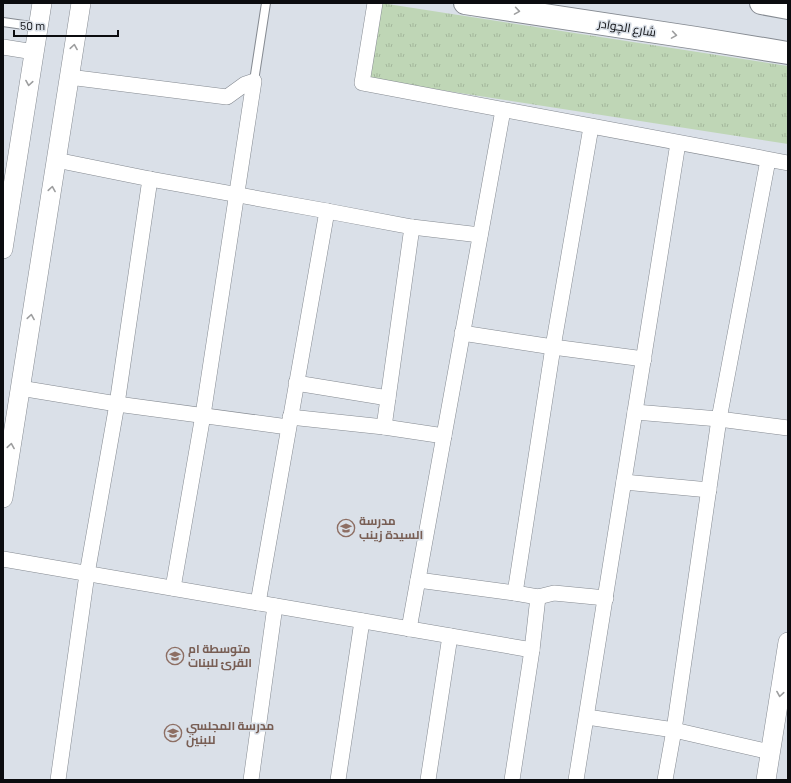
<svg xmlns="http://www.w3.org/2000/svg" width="791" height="783" viewBox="0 0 791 783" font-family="Barlow,Cairo,sans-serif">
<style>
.grass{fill:url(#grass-tufts)}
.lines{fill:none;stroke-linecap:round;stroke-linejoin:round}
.service-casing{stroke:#858a91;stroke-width:10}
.minor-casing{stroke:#858a91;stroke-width:16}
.tertiary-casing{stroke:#858a91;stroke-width:20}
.primary-casing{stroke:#858a91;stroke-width:24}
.service{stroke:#fff;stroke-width:8}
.minor{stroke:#fff;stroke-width:15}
.tertiary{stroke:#fff;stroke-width:19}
.primary{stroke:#fff;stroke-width:22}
.oneway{stroke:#9d9e9f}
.labels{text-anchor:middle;stroke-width:3;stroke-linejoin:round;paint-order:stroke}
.street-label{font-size:12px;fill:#0b0c0f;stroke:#dae0e8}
.education-label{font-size:12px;font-weight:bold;fill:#785e54;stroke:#dae0e8;text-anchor:start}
</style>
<defs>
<pattern id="grass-tufts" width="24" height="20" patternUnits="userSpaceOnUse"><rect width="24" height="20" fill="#bfd6b6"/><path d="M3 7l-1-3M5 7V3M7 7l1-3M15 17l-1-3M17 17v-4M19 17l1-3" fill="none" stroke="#a3b69b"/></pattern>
</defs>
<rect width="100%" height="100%" fill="#dae0e8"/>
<!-- grass -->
<path class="grass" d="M381 3 788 66V144L369 79Z"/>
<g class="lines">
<defs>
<g id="service">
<path d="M3 22 38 27"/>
<path d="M254 81 266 3"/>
</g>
<g id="minor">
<path d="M375 3 362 83 788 163"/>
<path d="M3 47 34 52"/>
<path d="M69 77 227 97 245 84 254 81 203 415 173 588"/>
<path d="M56 160 150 179 327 211 412 227 480 235"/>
<path d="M462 333 553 347 644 359"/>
<path d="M296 383 388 398"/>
<path d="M20 388 117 404 288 427"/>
<path d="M635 412 719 419 788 428"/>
<path d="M290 417 384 427 444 436"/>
<path d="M384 427 412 227"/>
<path d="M624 482 709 490"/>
<path d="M3 559 532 650"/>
<path d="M418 580 515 593 538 597 554 593 606 598"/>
<path d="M515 593 553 347 591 127"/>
<path d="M258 603 327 211"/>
<path d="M409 629 503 110"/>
<path d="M587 717 674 730 770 752"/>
<path d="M58 780 87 574 117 404 150 179"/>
<path d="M251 780 275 606"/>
<path d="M338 780 362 621"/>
<path d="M428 780 450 636"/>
<path d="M512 780 532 650 538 597"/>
<path d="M576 780 678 143"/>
<path d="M665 780 674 730 719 419 768 160"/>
</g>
<g id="tertiary">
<path d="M3 249 42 3"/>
<path d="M3 498 81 3"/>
<path d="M766 780 788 642"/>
</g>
<g id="primary">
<path d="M465 3 696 38 788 53"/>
<path d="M761 3 788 8"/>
</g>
</defs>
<!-- service casing -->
<use href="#service" class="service-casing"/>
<!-- minor casing -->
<use href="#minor" class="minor-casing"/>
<!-- tertiary casing -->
<use href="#tertiary" class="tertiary-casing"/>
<!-- primary casing -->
<use href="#primary" class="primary-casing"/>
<!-- service -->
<use href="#service" class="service"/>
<!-- minor -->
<use href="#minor" class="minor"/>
<!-- tertiary -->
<use href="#tertiary" class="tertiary"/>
<!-- primary -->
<use href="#primary" class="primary"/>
</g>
<!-- one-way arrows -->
<defs><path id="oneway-chevron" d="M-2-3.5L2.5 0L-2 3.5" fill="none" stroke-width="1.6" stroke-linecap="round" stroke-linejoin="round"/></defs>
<g class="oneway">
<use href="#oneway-chevron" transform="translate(517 11) rotate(9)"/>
<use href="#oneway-chevron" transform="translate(674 35) rotate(9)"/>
<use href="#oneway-chevron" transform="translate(74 47) rotate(-81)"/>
<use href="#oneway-chevron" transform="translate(29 83) rotate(99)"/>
<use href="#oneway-chevron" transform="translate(52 189) rotate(-81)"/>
<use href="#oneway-chevron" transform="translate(31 317) rotate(-81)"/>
<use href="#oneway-chevron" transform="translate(11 446) rotate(-81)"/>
<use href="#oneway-chevron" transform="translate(780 694) rotate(99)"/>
</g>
<!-- icons -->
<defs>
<symbol id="school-ring" viewBox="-11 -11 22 22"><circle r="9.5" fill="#dae0e8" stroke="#8d6e63" stroke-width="1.5"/><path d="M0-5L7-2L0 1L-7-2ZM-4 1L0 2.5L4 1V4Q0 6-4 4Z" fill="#8d6e63"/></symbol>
</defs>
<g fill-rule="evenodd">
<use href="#school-ring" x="336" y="518" width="20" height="20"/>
<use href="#school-ring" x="165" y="646" width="20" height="20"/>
<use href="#school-ring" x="163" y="723" width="20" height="20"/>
</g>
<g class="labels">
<!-- street labels -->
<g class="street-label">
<text transform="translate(627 28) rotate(9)" y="4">شارع الچوادر</text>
</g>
<!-- education labels -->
<g class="education-label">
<text x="359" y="525">مدرسة<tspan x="359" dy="14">السيدة زينب</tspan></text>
<text x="188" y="653">متوسطة ام<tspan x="188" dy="14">القرئ للبنات</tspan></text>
<text x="186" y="730">مدرسة المجلسي<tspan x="186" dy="14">للبنين</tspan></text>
</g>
</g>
<!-- border -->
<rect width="791" height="783" fill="none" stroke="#0b0c0f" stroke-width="8"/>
<!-- scale -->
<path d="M14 30v6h104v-6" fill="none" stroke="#0b0c0f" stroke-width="2"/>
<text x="20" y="30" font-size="12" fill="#0b0c0f" stroke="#dae0e8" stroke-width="3" paint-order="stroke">50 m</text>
</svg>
